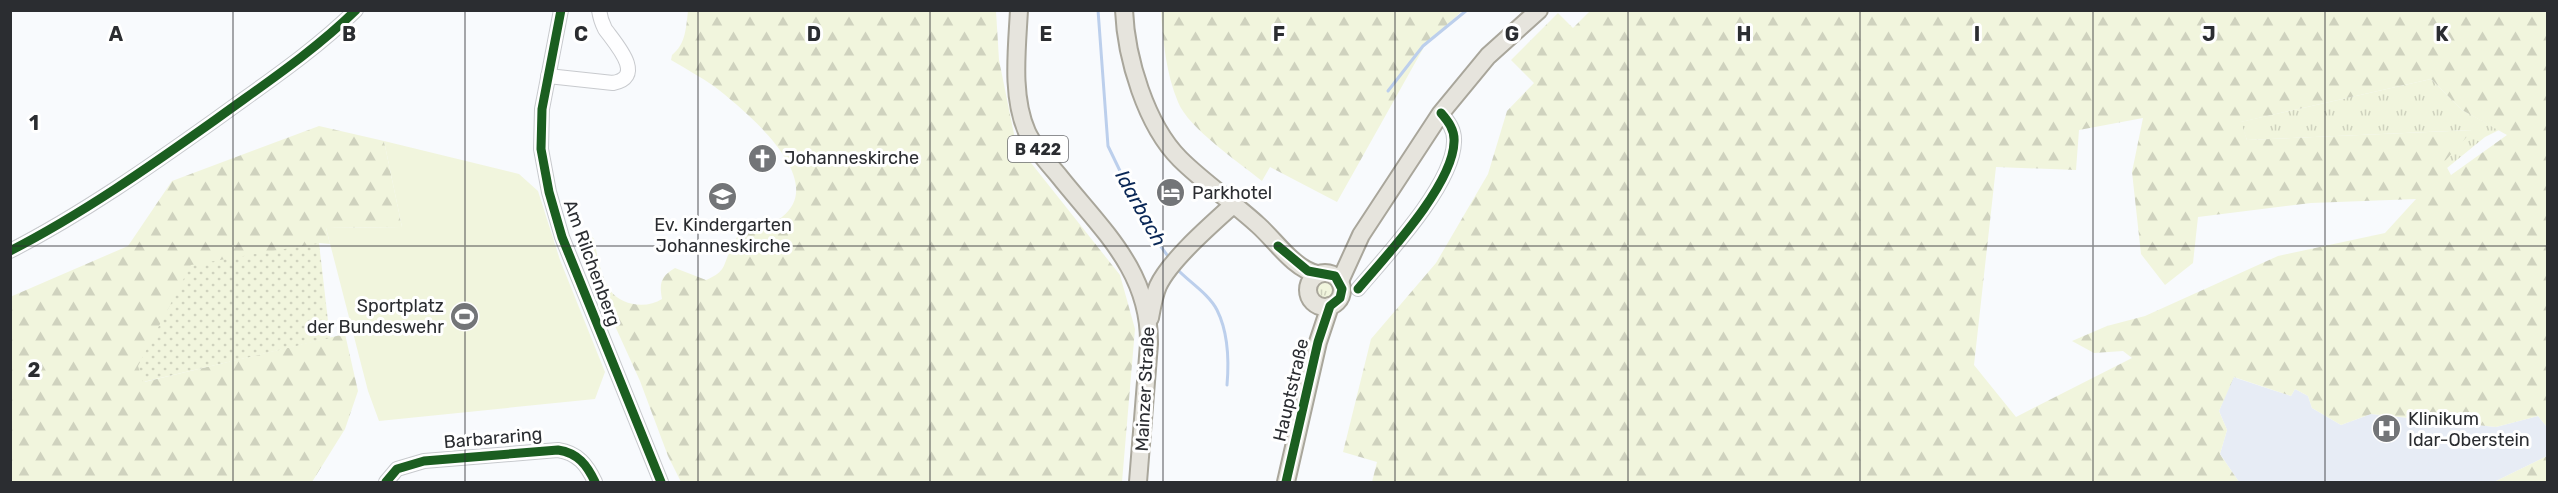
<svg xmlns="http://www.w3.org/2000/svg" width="2558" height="493" viewBox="0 0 2558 493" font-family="Rubik,sans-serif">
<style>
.built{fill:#e7ecf5}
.grass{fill:url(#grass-tufts)}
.forest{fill:url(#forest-firs);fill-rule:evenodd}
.garden{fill:url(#garden-dots)}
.pitch{fill:#f1f5dd}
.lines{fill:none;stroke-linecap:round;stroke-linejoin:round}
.stream{stroke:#bccfec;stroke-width:3}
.minor-casing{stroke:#c8cace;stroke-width:16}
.major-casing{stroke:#a9a69b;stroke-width:20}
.minor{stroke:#fefeff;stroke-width:14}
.major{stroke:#e6e4dd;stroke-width:16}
.cycleway-casing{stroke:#fff;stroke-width:13}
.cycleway{stroke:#1b5e20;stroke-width:9}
.grid{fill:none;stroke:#2b2d31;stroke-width:1.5;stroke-opacity:0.55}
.labels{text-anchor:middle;stroke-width:6;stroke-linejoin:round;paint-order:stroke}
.shield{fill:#fff;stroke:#6b6c6f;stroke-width:1.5}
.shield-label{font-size:16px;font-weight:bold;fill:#2b2d31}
.poi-label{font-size:18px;fill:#2b2d31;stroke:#fff;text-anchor:start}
.street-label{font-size:18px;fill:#2b2d31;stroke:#fff}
.water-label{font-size:20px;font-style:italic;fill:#0a2756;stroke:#fff}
.grid-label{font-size:20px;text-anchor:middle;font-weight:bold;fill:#2b2d31;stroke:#fff;stroke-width:6;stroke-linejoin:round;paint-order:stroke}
</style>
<defs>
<pattern id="grass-tufts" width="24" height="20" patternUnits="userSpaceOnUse" patternTransform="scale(1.5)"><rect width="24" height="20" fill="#f1f5dd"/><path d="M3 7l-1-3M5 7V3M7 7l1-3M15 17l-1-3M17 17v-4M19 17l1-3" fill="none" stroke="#cfd2be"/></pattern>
<pattern id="forest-firs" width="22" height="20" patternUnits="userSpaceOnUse" patternTransform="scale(1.5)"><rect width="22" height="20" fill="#f1f5dd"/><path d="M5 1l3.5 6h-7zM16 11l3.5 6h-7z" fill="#cfd2be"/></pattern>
<pattern id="garden-dots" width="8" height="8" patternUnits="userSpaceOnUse" patternTransform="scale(1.5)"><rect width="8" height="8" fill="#f1f5dd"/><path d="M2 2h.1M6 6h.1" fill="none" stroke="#cfd2be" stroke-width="1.8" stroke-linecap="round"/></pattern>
</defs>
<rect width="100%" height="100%" fill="#f8fafd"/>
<!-- built -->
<path class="built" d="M2233 377 2291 396 2295 389 2308 396 2312 408 2341 425 2371 414 2496 427 2538 416 2547 427V456L2494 482H2239L2220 454 2227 430 2219 411Z"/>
<!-- grass -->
<g class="grass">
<path d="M2431 79 2462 110 2499 130 2485 137 2447 168 2443 162 2472 130 2247 140 2240 122Z"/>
<circle cx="1324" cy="290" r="10"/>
</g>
<!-- forest -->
<g class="forest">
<path d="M1591 10 2547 11V427L2538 416 2496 427 2371 414 2341 425 2312 408 2308 396 2295 389 2291 396 2234 377 2219 411 2227 430 2220 454 2239 482H1372L1377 462 1343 452 1371 339 1436 263 1488 174 1507 111 1534 83 1511 60 1558 13 1573 28ZM2431 79 2462 110 2507 135 2451 175 2444 162 2473 130 2247 140 2241 122ZM2143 118 2132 172 2141 254 2165 285 2193 263 2198 217 2311 203 2416 199 2385 233 2278 256 2145 316 2107 326 2072 341 2094 353 2123 351 2132 358 2016 417 1974 365 1996 167 2076 170 2079 130Z"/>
<path d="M688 11H996L999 60 1016 144 1120 275 1135 329 1122 482H681L668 456 640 381 581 251V240L585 235 589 234 594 239C597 255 601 277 610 290 621 306 647 309 662 299 659 283 661 276 675 268L706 280C725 272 723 267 730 250 734 240 740 233 747 225 758 222 773 224 782 217 830 179 743 109 715 87 701 77 686 69 671 60L672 55C686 44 686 27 688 11Z"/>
<path d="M1161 11V10L1462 11 1424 47 1337 202 1270 167 1262 181C1240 163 1188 128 1178 102 1166 74 1163 41 1161 11Z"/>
<path d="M319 126 384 141 402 227 326 228 330 244 319 243 144 382 345 334 358 391 345 429 312 482H11L10 297 128 246 172 181Z"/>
<path d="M2547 456V482H2494Z"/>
</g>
<!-- garden -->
<path class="garden" d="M319 243 330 338 143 382 138 366 191 265Z"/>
<!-- pitch -->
<path class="pitch" d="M384 141 519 174 538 191 560 260 605 372 595 399 379 421 368 391 326 228 402 227Z"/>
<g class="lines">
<!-- stream -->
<g class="stream">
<path d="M1098 10 1108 146 1148 229 1170 259"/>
<path d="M1388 91 1423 46 1467 10"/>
<path d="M1177 269C1189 282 1209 294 1217 310 1228 332 1229 362 1227 385"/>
</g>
<defs>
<g id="minor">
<path d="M561 10 542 109 541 149 549 192 562 237 661 482"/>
<path d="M548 76 613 83C647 77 614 42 605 29 602 23 600 17 599 10"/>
<path d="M10 251C82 214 149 167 215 120 263 85 313 52 356 10"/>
<path d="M1358 289C1386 256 1453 185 1454 142 1455 130 1448 121 1441 113"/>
<path d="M386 482 397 469 424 461 558 450C578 453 587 465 595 482"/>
</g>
<g id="major">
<path d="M1019 10C1017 49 1011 96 1027 132 1035 149 1048 163 1059 176 1102 230 1150 271 1149 344L1138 482"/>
<path d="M1124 10C1126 58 1146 125 1180 159 1204 183 1233 202 1258 225 1276 241 1293 268 1317 274"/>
<circle cx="1325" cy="290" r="17"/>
<path d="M1340 281 1361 235 1441 113 1488 56 1539 10"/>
<path d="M1150 318C1152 307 1154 295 1158 286 1170 260 1212 224 1234 204"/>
<path d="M1286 482 1318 342 1330 306"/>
</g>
</defs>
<!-- minor casing -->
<use href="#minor" class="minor-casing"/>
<!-- major casing -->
<use href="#major" class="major-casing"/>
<!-- minor -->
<use href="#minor" class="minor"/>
<!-- major -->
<use href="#major" class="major"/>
<defs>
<g id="cycleway">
<path d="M561 10 542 109 541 149 549 192 562 237 661 482"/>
<path d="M1278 246 1308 271 1335 276 1342 289 1340 298 1330 306 1318 342 1286 482"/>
<path d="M10 251C82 214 149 167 215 120 263 85 313 52 356 10"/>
<path d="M1358 289C1386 256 1453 185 1454 142 1455 130 1448 121 1441 113"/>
<path d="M386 482 397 469 424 461 558 450C578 453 587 465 595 482"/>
</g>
</defs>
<!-- cycleway casing -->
<use href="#cycleway" class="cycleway-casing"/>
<!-- cycleway -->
<use href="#cycleway" class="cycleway"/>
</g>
<!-- grid -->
<path class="grid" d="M233 10V482M465 10V482M698 10V482M930 10V482M1163 10V482M1395 10V482M1628 10V482M1860 10V482M2093 10V482M2325 10V482M10 246H2548"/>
<!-- icons -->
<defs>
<symbol id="church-disc" viewBox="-11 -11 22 22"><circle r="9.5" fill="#737578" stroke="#fff"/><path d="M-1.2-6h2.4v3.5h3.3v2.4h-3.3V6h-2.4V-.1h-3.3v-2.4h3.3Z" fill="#fff"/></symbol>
<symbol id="hotel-disc" viewBox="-11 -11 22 22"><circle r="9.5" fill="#737578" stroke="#fff"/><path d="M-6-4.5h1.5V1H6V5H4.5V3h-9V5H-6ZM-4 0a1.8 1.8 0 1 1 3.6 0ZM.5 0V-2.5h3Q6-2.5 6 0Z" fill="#fff"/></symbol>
<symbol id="school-disc" viewBox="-11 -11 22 22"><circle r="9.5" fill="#737578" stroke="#fff"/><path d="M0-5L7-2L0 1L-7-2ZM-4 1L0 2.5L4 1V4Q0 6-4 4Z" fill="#fff"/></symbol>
<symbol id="stadium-disc" viewBox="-11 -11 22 22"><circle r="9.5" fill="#737578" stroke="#fff"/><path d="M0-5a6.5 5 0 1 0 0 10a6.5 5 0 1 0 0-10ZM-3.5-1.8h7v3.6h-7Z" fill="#fff"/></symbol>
<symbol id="hospital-disc" viewBox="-11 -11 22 22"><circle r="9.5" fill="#737578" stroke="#fff"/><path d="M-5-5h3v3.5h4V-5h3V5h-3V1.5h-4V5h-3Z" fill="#fff"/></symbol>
</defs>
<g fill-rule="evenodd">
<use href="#church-disc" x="746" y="142" width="33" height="33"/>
<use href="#hotel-disc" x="1154" y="176" width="33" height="33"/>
<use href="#school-disc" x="706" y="180" width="33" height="33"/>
<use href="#stadium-disc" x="448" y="300" width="33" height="33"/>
<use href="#hospital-disc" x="2370" y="412" width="33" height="33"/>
</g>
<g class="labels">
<!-- shield labels -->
<rect class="shield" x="1008" y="136" width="60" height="26" rx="4.5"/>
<g class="shield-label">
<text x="1038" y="155">B 422</text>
</g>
<!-- poi labels -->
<g class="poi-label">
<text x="784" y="164">Johanneskirche</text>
<text x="1192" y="199">Parkhotel</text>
<text x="723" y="231" text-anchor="middle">Ev. Kindergarten<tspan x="723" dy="21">Johanneskirche</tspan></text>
<text x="444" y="312" text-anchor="end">Sportplatz<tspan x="444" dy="21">der Bundeswehr</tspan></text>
<text x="2408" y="425">Klinikum<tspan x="2408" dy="21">Idar-Oberstein</tspan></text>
</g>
<!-- street labels -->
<g class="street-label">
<text transform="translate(592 263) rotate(70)" y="6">Am Rilchenberg</text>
<text transform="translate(1145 389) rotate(-87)" y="6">Mainzer Straße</text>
<text transform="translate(1291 390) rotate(-77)" y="6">Hauptstraße</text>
<text transform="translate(493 438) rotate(-5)" y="6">Barbararing</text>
</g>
<!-- water labels -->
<g class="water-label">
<text transform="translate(1141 208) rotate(61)" y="7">Idarbach</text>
</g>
</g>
<g class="grid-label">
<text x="116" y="41">A</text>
<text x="349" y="41">B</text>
<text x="581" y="41">C</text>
<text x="814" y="41">D</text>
<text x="1046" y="41">E</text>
<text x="1279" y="41">F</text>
<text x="1512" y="41">G</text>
<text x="1744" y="41">H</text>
<text x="1977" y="41">I</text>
<text x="2209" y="41">J</text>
<text x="2442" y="41">K</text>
<text x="34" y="130">1</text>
<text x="34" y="377">2</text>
</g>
<!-- border -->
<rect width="2558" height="493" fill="none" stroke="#2b2d31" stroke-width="24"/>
</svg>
